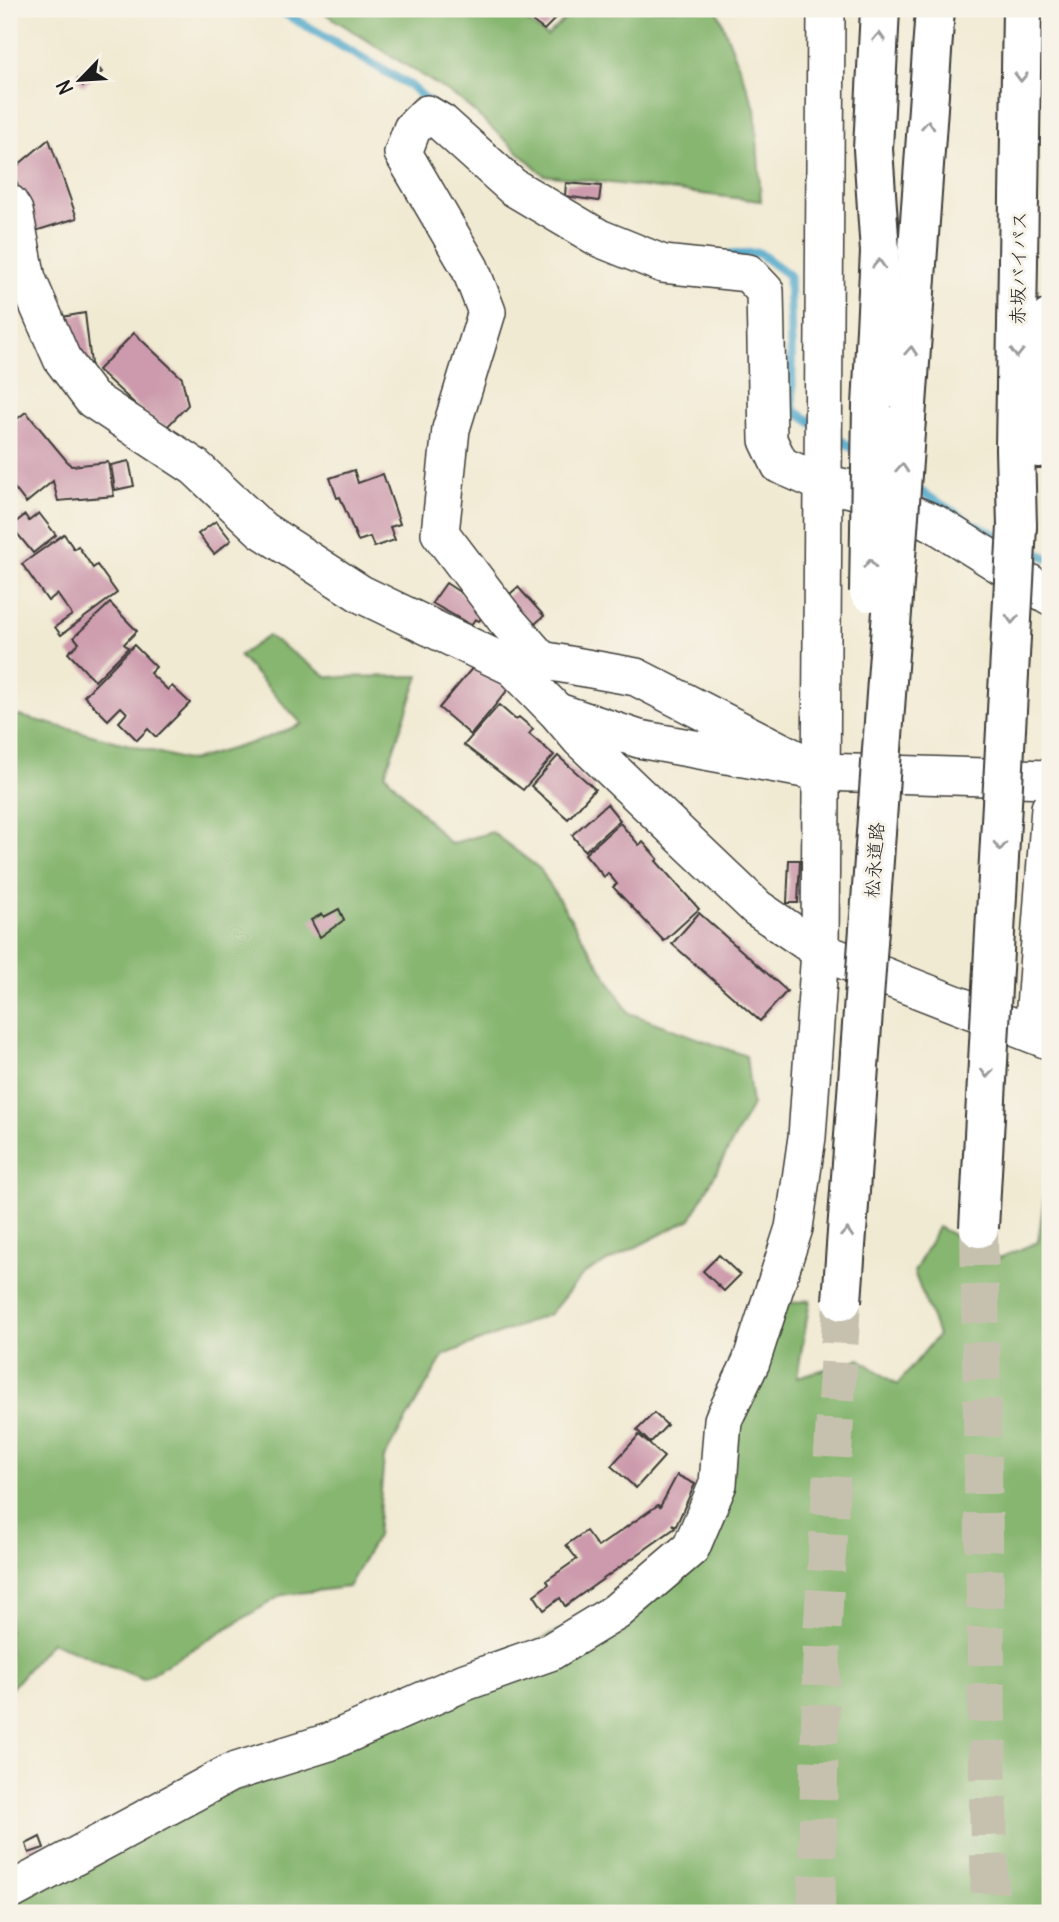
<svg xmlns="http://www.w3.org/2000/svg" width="1059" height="1922" viewBox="0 0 1059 1922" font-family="Delius,'Klee One',sans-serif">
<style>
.forest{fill:#86b66f;stroke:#516946;stroke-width:2}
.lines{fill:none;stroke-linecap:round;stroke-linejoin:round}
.stream{stroke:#4ca6c9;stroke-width:9}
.building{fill:#cc9aac}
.highway-tunnel{stroke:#c6c1ae;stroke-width:38;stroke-dasharray:38 19;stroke-linecap:butt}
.street-casing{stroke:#3c3b37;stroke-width:40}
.highway-casing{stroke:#3c3b37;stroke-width:42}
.street{stroke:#fff;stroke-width:37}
.highway{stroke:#fff;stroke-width:38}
.highway-bridge-casing{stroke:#3c3b37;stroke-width:42;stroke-linecap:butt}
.highway-bridge{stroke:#fff;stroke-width:38}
.oneway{stroke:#999}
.labels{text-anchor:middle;stroke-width:6;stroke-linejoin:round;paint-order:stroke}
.street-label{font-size:19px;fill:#1c1c1c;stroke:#f7f3e8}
</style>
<rect width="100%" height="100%" fill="#f7f3e8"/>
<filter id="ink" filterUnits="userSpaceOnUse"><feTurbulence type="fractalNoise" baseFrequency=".0143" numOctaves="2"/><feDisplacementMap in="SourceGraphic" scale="14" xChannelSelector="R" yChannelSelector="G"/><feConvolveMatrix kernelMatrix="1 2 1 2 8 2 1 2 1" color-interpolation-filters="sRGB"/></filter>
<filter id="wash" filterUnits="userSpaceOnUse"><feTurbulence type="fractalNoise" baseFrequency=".00686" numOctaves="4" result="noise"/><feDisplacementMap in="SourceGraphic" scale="28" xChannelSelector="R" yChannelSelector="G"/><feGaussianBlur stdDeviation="1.57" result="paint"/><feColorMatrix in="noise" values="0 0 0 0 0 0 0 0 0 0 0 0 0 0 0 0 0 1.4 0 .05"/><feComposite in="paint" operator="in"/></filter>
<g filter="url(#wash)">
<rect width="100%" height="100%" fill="#f1ead3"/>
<!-- forest -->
<g class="forest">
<path d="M318 9H510L547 36 576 9H717L755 108 761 201 544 175 462 101Z"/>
<path d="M268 636 328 677 419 676 385 774 450 844 492 832 540 869 629 1013 746 1056 752 1105 691 1219 583 1274 550 1314 444 1355 384 1458 377 1536 348 1587 282 1595 143 1679 51 1642 9 1691V713L190 761 261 740 302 724 239 656Z"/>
<path d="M1050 1157V1913H9V1899L683 1570 787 1304 810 1300 797 1377 860 1359 897 1385 938 1335 914 1272 938 1227 999 1258 1038 1242Z"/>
</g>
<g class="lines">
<!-- stream -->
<g class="stream">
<path d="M277 9 411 86 430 103"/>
<path d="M730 254 759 253 789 275 793 410 814 424"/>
<path d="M832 435 862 454"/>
<path d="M912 486 972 524 1006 539"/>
<path d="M1025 548 1050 559"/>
</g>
</g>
<g id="blocks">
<!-- building -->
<g class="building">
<path d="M516 9H565L544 30Z"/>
<path d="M95 64 102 72 83 86 77 80Z"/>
<path d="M49 139 77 218 35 231 12 170Z"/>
<path d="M566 183 601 186 599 201 565 196Z"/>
<path d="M85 313 91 364 82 366 56 318Z"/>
<path d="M134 333 182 378 188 405 166 428 147 415 98 370Z"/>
<path d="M26 412 71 466 108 462 114 496 58 501 53 481 26 503 9 481V425Z"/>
<path d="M129 461 134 486 115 490 111 465Z"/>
<path d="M354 470 358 483 383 474 400 524 390 527 395 540 374 547 370 537 358 541 340 497 337 498 330 478Z"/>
<path d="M39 513 56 535 33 553 11 526 25 515 29 521Z"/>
<path d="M216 521 231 540 214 554 198 534Z"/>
<path d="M64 534 74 549 78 546 93 568 97 565 117 593 61 635 55 627 72 615 57 594 48 601 22 564Z"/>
<path d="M446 583 487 610 479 621 475 619 471 625 432 603Z"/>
<path d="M518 587 544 616 529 629 503 600Z"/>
<path d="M110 603 137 631 124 644 128 648 95 681 68 653 79 643 74 637Z"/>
<path d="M134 645 156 667 150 673 168 690 172 686 190 703 156 737 148 729 137 740 119 722 127 713 121 707 108 720 84 696Z"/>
<path d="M479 660 511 686 471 735 439 708Z"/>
<path d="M499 705 516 720 519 717 533 729 529 734 554 755 523 790 464 745Z"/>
<path d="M558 756 595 789 568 819 531 786Z"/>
<path d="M607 804 620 820 585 851 572 835Z"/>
<path d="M620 823 639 845 643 842 658 859 656 861 699 909 664 941 613 887 617 884 608 873 604 877 585 854Z"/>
<path d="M789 860H800L798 903H787Z"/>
<path d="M339 909 344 920 320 937 311 920 322 914 324 917Z"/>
<path d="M699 913 787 991 760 1021 672 944Z"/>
<path d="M719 1255 740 1275 724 1291 703 1271Z"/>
<path d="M654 1413 667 1425 650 1443 637 1430Z"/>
<path d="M639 1435 664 1457 636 1488 611 1466Z"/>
<path d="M677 1475 695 1484 676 1526 672 1524 675 1528 565 1606 560 1598 544 1610 534 1595 549 1584 547 1580 577 1559 566 1545 586 1531 598 1547 658 1505 660 1507Z"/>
<path d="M40 1837 44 1848 29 1853 26 1844Z"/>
</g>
</g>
</g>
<g filter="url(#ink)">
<use href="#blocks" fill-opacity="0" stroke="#3c3b37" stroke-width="2"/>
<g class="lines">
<!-- highway-tunnel -->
<g class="highway-tunnel">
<path d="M979 1228 990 1913"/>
<path d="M816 1913 822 1638 842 1301"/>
</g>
<defs>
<g id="street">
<path d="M9 203 14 211 27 279 62 359 92 399 195 467 262 530 361 594 513 667 557 712 580 739 757 908 820 951 1050 1041"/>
<path d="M558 712 639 739 821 772 1050 779"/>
<path d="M821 772 636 677 541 660 506 620 440 533 451 429 487 312 470 268 403 153 412 129 427 114 442 123 513 187 599 238 663 264 748 273 765 291 768 440 780 465 824 484 852 489 934 523 1050 596"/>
<path d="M1033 1034 1050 808"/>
<path d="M9 1892 230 1773 329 1742 465 1682 550 1652 616 1612 691 1548 718 1484 723 1420 751 1362 794 1228 807 1137 820 951 826 9"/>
</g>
<g id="highway">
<path d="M872 406 880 252 873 149 880 9"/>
<path d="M906 419 935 9"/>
<path d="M1039 448 1050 318"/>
<path d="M1017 526 1015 449 1022 9"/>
</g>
</defs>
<!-- street casing -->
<use href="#street" class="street-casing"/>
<!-- highway casing -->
<use href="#highway" class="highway-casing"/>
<!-- street -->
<use href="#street" class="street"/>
<!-- highway -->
<use href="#highway" class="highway"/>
<defs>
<g id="highway-bridge">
<path d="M869 592 872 406"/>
<path d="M979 1228 1017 526"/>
<path d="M842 1301 906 419"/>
</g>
</defs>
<!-- highway-bridge casing -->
<use href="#highway-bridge" class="highway-bridge-casing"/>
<!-- highway-bridge -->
<use href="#highway-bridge" class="highway-bridge"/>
</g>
<!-- one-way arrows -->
<defs><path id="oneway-chevron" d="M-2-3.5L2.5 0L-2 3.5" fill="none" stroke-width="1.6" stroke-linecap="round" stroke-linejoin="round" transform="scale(1.75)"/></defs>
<g class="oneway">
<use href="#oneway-chevron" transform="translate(879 37) rotate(-87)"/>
<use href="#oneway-chevron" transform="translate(1021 77) rotate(91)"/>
<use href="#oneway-chevron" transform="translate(928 125) rotate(-86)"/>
<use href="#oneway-chevron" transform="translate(879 264) rotate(-87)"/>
<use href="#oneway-chevron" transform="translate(911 351) rotate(-86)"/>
<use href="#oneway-chevron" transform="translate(1017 353) rotate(91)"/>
<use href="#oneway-chevron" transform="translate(902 468) rotate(-86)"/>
<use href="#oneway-chevron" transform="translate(870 564) rotate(-89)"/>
<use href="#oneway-chevron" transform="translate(1012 619) rotate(93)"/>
<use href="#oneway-chevron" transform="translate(1000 846) rotate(93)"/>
<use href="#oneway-chevron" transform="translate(987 1073) rotate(93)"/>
<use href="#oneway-chevron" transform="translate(847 1233) rotate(-86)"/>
</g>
</g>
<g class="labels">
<!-- street labels -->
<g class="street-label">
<text transform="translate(1018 268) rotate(-89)" y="7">赤坂バイパス</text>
<text transform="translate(874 860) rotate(-86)" y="7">松永道路</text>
</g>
</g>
<!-- margin -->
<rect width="1059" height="1922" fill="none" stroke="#f7f3e8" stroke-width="35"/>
<!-- north arrow -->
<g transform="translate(80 80) rotate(245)" stroke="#f7f3e8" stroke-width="5" paint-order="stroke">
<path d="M0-5L12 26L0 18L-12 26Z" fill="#1c1c1c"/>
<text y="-10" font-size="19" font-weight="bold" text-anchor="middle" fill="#1c1c1c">N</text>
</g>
</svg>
